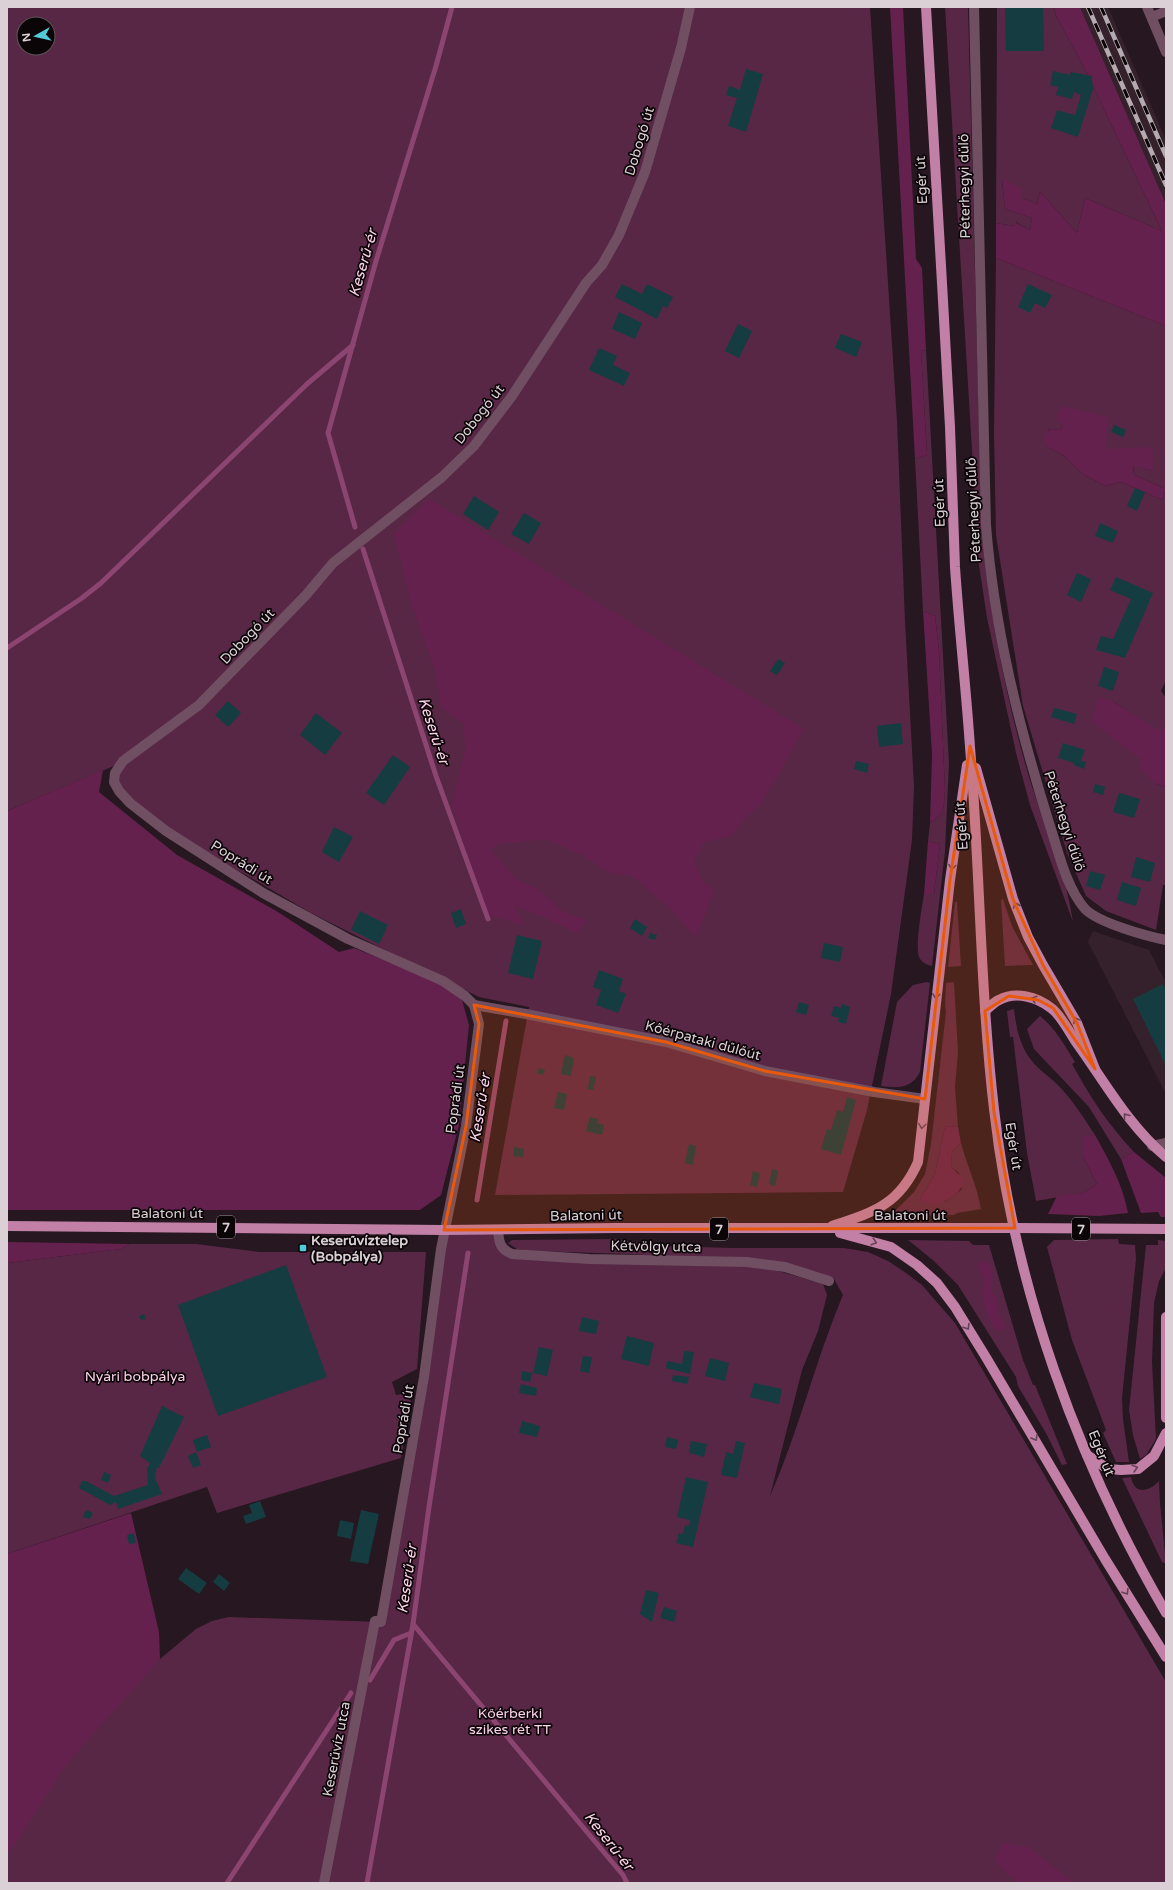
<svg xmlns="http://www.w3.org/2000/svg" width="1173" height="1890" viewBox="0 0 1173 1890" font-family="'Varela Round',sans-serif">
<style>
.built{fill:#34212b}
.green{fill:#582745;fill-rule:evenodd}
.forest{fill:#65214d}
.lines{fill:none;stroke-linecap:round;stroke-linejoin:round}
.stream{stroke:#8c4570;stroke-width:5}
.building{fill:#153c41}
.street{stroke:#6f4f61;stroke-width:10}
.primary{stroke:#c280a6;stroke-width:10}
.rail-casing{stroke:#b5aaaf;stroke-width:4.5}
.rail{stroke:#0b0508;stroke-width:3;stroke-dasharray:9;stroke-linecap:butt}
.primary-bridge{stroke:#c280a6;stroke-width:10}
.oneway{stroke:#664257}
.marked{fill:#e8590c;fill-opacity:0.2;stroke:#e8590c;stroke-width:3;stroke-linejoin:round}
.poi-dot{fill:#52cbd9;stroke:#0b0508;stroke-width:1.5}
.labels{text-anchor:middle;stroke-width:3.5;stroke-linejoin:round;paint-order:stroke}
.shield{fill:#0b0508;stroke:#9c9398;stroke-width:1}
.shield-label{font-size:13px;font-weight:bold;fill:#dad0d5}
.street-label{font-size:14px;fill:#dad0d5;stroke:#0b0508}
.poi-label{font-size:14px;font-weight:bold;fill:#dad0d5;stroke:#0b0508;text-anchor:start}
.park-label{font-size:14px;fill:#fcd2e9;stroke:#0b0508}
.water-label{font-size:15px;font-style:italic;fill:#ffd4eb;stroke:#0b0508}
</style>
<rect width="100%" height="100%" fill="#261720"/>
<!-- built -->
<g class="built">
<path d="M1080 7H1108L1166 140V204Z"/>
<path d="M1093 931 1149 950 1166 983V1094L1088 942Z"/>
</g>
<!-- green -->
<g class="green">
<path d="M7 7H870L897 421 905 621 914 786 912 840 891 994 867 1110 843 1192 495 1195 529 1007 479 997 311 913 248 876 166 831 114 782 123 762 7 811ZM24 24H48V48H24Z"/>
<path d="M945 7H968L982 539C991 619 1006 699 1029 777 1044 825 1066 872 1073 922L1030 805 1016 753 987 618 979 565Z"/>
<path d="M997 7H1054L1056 16 1083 65 1162 231 1085 198 1077 233 1040 192 1037 204 1022 198 1002 180 1005 209 1032 218 1030 230 1016 222 1014 226 996 223Z"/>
<path d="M996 258 1166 326V680L1161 691 1166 698V729L1156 730 1112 701 1156 784 1166 787V885H1163L1156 930 1106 911 1086 896 1067 853 1023 706 996 535 994 433ZM1063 425 1105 449 1153 471 1133 465 1134 475 1166 489 1162 500 1121 482 1105 486 1083 474 1063 455 1047 447 1049 429 1060 430Z"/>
<path d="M926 350 949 763 945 851 932 966C927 965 921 962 919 957 915 946 922 907 924 894H934L940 844 928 841 930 823C946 814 943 808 945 791L939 651 935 616 923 611 915 459 927 455 921 351Z"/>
<path d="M1003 899 1012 926 1033 965 1005 966 1001 900Z"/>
<path d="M955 902H957L961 966 948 967Z"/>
<path d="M927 982 930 983 920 1072C911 1089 898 1088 881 1086L897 1002 913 985Z"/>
<path d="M954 982 958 1052 955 1087 958 1127 945 1126 935 1174 919 1201 945 1202 962 1189 959 1173 951 1167 952 1152 961 1143C967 1166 977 1185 981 1209L957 1213 954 1215 890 1216 914 1192 925 1174 931 1144 946 1012 945 1006 946 983Z"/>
<path d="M1014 1009C1016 1027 1020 1047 1032 1061 1039 1070 1050 1077 1059 1086 1073 1101 1084 1118 1095 1135L1083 1138V1156L1097 1184 1083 1193 1036 1201 1027 1153 1013 1037H1010L1007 1011Z"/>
<path d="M1040 1016C1055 1028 1065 1046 1075 1062L1072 1064C1091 1098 1107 1123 1134 1152L1121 1159 1089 1107 1034 1049 1027 1029Z"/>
<path d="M444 1230H498L512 1254 725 1261 782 1272 823 1284 827 1295 818 1331 802 1370 770 1496C799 1431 815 1361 843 1295L834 1279 779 1263 628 1254 534 1251 517 1249 508 1243 512 1240 615 1239 663 1246 733 1248H844L868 1252 888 1261 906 1273 922 1285 955 1323 1166 1682V1883H7V1818L83 1723 196 1629 212 1621 229 1617 381 1622Z"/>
<path d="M1118 1239 1119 1244 1135 1245 1136 1259 1122 1398 1123 1419 1129 1462H1116L1103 1433 1106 1430 1072 1340 1047 1247 1054 1240Z"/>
<path d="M908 1240 969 1241 973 1245H989L1023 1360 1033 1385H1035L1067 1464 1062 1465 1047 1435 1018 1386 1016 1377 958 1285 934 1261Z"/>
<path d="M1158 1240 1166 1241V1268L1159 1281 1154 1303 1152 1362 1156 1439 1146 1455 1140 1459 1133 1435 1129 1410 1146 1245H1158Z"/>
<path d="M130 1244H196L259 1252H426L417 1369 392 1382 396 1395 404 1394 411 1401 401 1458 217 1513 207 1487 7 1554V1263L121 1249Z"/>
<path d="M1131 1477C1134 1495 1149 1492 1159 1481L1160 1503 1166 1564 1162 1562 1122 1478Z"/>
</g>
<!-- forest -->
<g class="forest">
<path d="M890 7H903L916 259 922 268 926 350 921 351 927 455 915 459Z"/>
<path d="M1054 7H1080L1166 204V326L996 258V223L1014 226 1015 222 1030 230 1032 218 1005 209 1002 179 1021 188 1022 198 1037 204 1040 192 1077 233 1085 198 1162 231 1083 65 1056 16Z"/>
<path d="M1063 406 1107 417 1106 449 1152 447 1154 471 1133 466 1134 475 1166 489 1162 500 1121 482 1105 486 1083 474 1063 455 1047 447 1044 438 1050 429 1060 430 1063 425 1056 419Z"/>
<path d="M429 499 804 729 761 804 744 819 731 836 704 842 694 860 702 881 714 890 696 937 671 909 631 875 610 873 584 856 546 839 498 844 490 850 516 879 540 890 564 913 587 920 577 933 539 915 514 906 524 925 486 914 452 805 465 752 464 724 441 708 436 674 412 606 394 534Z"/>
<path d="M923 611 935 616 939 651 945 791C943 808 946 814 930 823L932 754Z"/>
<path d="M1098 697 1112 701 1156 729H1166V787L1156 784 1140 769 1141 759 1092 722Z"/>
<path d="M103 770 99 792 177 855 278 912 339 952 354 948 441 983 462 1000 469 1025 459 1125 441 1195 420 1210H7V811Z"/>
<path d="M928 841 940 844 934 894H924Z"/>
<path d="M945 1126 958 1127 961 1143 952 1152 951 1167 965 1180C960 1194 949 1200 935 1206L919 1201 935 1174Z"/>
<path d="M1095 1135C1109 1160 1123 1185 1128 1213L1099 1216 1048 1214 1057 1196 1083 1193 1097 1184 1083 1156V1137Z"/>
<path d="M1134 1152 1166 1178V1217H1161L1158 1212 1141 1213 1121 1159Z"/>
<path d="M7 1242 130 1244 121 1249 7 1263Z"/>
<path d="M986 1261 992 1267V1293L998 1299 997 1311 1006 1327 1002 1331 994 1329C986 1312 979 1299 984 1280L977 1265Z"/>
<path d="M131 1513 159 1632 160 1659 67 1763 7 1856V1554Z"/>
<path d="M1003 1843 1028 1847 1074 1883H1019L1006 1873 995 1859Z"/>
</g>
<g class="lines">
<!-- stream -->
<g class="stream">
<path d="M355 527 328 433 376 261 436 66 452 7"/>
<path d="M363 549 436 776 488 919"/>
<path d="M7 648 82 598 101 583 307 384 353 345"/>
<path d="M477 1200 506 1021"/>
<path d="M468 1253 429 1507 413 1624 623 1875 627 1883"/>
<path d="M370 1680 394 1640 411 1633"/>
<path d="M227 1883 351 1693"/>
<path d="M367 1883 413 1624"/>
</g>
</g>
<!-- building -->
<g class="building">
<path d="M1005 7H1043L1044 51H1006Z"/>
<path d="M746 69 763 74 746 132 728 126 737 98 726 95 729 86 740 90Z"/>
<path d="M1053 71 1070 75 1071 72 1092 76 1093 89 1078 137 1051 128 1057 110 1075 115 1081 95 1074 92 1072 99 1056 95 1058 87 1050 85Z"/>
<path d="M622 284 642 294 647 284 673 297 667 308 663 306 657 319 615 297Z"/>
<path d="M1028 284 1052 295 1045 308 1035 303 1030 313 1018 307Z"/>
<path d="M619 312 642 323 635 339 612 329Z"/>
<path d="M738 324 752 331 739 358 725 351Z"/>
<path d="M841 334 862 342 856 357 835 348Z"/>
<path d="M599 348 617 356 613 365 630 373 624 386 589 370Z"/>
<path d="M1114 425 1126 430 1123 437 1111 432Z"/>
<path d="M1135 488 1145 492 1137 511 1127 506Z"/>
<path d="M474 496 499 512 488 530 463 514Z"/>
<path d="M524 513 541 523 529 544 511 534Z"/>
<path d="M1100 523 1118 531 1113 543 1095 536Z"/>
<path d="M1077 573 1091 579 1081 602 1067 595Z"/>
<path d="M1116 577 1153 593 1125 658 1096 650 1101 636 1113 639 1131 599 1110 590Z"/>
<path d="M778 659 785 663 777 675 770 671Z"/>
<path d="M1104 667 1119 672 1113 691 1098 686Z"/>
<path d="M228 701 241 713 228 727 215 715Z"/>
<path d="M1054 708 1077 714 1074 724 1051 717Z"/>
<path d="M316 713 342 733 325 755 300 735Z"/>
<path d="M901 723 903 744 879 747 877 726Z"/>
<path d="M1063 743 1085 750 1081 761 1086 762 1084 769 1074 765V763L1058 758Z"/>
<path d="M393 755 410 767 384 805 366 793Z"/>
<path d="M856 761 869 764 867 773 854 769Z"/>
<path d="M1095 784 1105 787 1103 795 1093 792Z"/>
<path d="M1119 793 1140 799 1134 818 1113 812Z"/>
<path d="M334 827 353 837 339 862 322 852Z"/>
<path d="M1136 857 1155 863 1150 882 1131 877Z"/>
<path d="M1090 871 1105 875 1100 890 1086 886Z"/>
<path d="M1122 882 1141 888 1136 906 1117 900Z"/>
<path d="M461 909 466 924 456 928 451 913Z"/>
<path d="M360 911 388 925 379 944 351 930Z"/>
<path d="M635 919 647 927 642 936 630 928Z"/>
<path d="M650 933 657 935 655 940 648 938Z"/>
<path d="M517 935 542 941 533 979 508 973Z"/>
<path d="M824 943 843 947 840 962 821 958Z"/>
<path d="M599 970 623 979 619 991 626 994 618 1013 596 1005 601 990 593 987Z"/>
<path d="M1163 984 1166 991V1066L1133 999Z"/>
<path d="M799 1002 809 1005 806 1015 796 1012Z"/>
<path d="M842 1004 850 1007 846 1024 838 1022 839 1018 831 1016 834 1006 841 1008Z"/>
<path d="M565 1055 574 1058 571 1076 561 1074Z"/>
<path d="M539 1068 545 1070 543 1075 537 1073Z"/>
<path d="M590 1076 596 1077 593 1090 588 1089Z"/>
<path d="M558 1092 567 1094 564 1110 554 1108Z"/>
<path d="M847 1097 856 1100 841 1155 821 1149 827 1129 831 1130 837 1110 843 1112Z"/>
<path d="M590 1117 598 1119 597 1123 604 1125 602 1135 586 1131Z"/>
<path d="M689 1144 696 1146 693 1165 685 1163Z"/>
<path d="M514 1147 524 1149 523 1157 513 1156Z"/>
<path d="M772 1169 778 1171 775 1186 769 1184Z"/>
<path d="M753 1171 760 1173 757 1187 750 1185Z"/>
<path d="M286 1265 327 1377 218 1416 178 1305Z"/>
<path d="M144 1314 146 1319 141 1320 139 1316Z"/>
<path d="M582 1317 599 1321 596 1334 579 1331Z"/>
<path d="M627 1336 654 1343 649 1366 621 1359Z"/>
<path d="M539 1347 553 1350 547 1376 533 1373Z"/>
<path d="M684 1351 694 1352 690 1374 666 1368 667 1361 682 1364Z"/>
<path d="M583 1356 592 1357 589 1373 580 1371Z"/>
<path d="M710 1358 729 1363 725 1381 705 1376Z"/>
<path d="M522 1371 532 1373 530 1382 521 1380Z"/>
<path d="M673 1375 689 1377 687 1384 672 1381Z"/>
<path d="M754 1383 782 1389 779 1404 750 1397Z"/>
<path d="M521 1384 537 1388 536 1396 519 1393Z"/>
<path d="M162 1406 184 1417 159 1468 157 1467 156 1471 155 1478 162 1494 118 1509 116 1502 110 1505 79 1488 82 1481H86L114 1496 148 1485 147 1469 150 1463 140 1456Z"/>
<path d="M522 1421 540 1426 537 1437 519 1433Z"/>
<path d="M207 1435 211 1447 197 1452 193 1440Z"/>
<path d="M667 1437 678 1440 676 1449 665 1447Z"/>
<path d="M691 1441 707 1444 704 1457 689 1453Z"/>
<path d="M736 1441 745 1443 737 1478 721 1475 726 1452 733 1454Z"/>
<path d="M196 1452 201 1465 193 1468 188 1456Z"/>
<path d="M104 1472 111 1475 108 1483 101 1480Z"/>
<path d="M686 1477 708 1482 693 1547 676 1543 679 1533 683 1534 685 1525 689 1526 690 1520 677 1517Z"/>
<path d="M260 1501 266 1517 246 1524 243 1516 252 1513 249 1505Z"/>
<path d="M86 1510 93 1513 90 1519 83 1517Z"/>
<path d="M361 1510 379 1514 368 1564 350 1561Z"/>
<path d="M340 1520 354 1523 351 1539 337 1536Z"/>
<path d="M134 1533 136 1543 129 1544 127 1535Z"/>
<path d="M186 1568 207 1583 199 1594 178 1579Z"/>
<path d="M219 1574 230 1583 224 1591 213 1582Z"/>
<path d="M646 1590 659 1593 652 1622 640 1614Z"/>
<path d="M664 1607 677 1611 674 1622 660 1618Z"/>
</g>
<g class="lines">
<!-- street -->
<g class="street">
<path d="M974 7 986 525C994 628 1019 727 1050 826 1059 853 1066 887 1085 909 1099 923 1146 936 1166 940"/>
<path d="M1147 7 1166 52"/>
<path d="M1152 17 1166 11"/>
<path d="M474 1005 526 1014 666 1042 765 1071 874 1092 925 1099"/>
<path d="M1152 1146 1166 1143"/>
<path d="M498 1230C499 1243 500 1249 512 1254L589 1259 747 1262 785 1267 829 1281"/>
<path d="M324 1883 375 1621 381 1622 424 1377 441 1249 466 1126 479 1024 474 1005 465 996 443 981 348 939 263 893 166 831 130 803 119 791 114 782 115 773 123 761 199 705 306 595 333 563 442 477 474 446 512 396 586 283 602 265 619 235 645 172 681 48 690 7"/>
</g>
<!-- primary -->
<g class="primary">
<path d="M926 7C935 147 942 287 950 427 952 473 953 520 955 567 959 627 966 687 970 747 980 868 980 989 994 1109 1014 1286 1077 1460 1166 1613"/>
<path d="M976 768 1013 899 1028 937 1043 965 1077 1023 1095 1069"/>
<path d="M985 1011C990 1007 994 1002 999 1000 1016 991 1037 997 1051 1008 1060 1014 1070 1033 1076 1042 1105 1082 1128 1125 1166 1157"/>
<path d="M7 1226 444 1230 615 1228H984"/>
<path d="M832 1226C874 1212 899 1205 918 1162L950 880 967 765"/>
<path d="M1017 1228 1166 1229"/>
<path d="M840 1233 891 1247 917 1265 937 1283 955 1307 987 1359 1105 1559 1166 1657"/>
<path d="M1166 1317V1418"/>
<path d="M1087 1455 1108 1469 1121 1470 1138 1469 1154 1456 1166 1433"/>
</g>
<defs>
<g id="rail">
<path d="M1088 7 1166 185"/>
<path d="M1101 7 1166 156"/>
</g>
</defs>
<!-- rail casing -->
<use href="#rail" class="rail-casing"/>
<!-- rail -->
<use href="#rail" class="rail"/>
<!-- primary-bridge -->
<path class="primary-bridge" d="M984 1228H1017"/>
</g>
<!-- one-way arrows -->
<defs><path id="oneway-chevron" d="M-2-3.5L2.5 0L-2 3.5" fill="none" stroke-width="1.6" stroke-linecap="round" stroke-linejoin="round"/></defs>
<g class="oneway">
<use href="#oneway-chevron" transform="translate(952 867) rotate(99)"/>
<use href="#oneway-chevron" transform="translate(1016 905) rotate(-112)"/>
<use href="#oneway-chevron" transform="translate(936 996) rotate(96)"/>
<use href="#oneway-chevron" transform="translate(1034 999) rotate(-163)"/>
<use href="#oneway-chevron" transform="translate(1076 1020) rotate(-118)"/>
<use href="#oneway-chevron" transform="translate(1126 1116) rotate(-128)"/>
<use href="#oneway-chevron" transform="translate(922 1126) rotate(97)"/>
<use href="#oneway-chevron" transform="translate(874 1242) rotate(17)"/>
<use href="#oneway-chevron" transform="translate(967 1327) rotate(58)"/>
<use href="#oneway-chevron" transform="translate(1035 1438) rotate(60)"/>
<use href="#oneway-chevron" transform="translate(1135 1468) rotate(-16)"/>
<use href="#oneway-chevron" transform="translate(1126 1592) rotate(58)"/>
</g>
<!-- marked area -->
<path class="marked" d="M970 746 1013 899 1043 965 1077 1023 1095 1069 1053 1008 1038 1000 1009 996 985 1011 994 1112 1015 1228 444 1230 466 1126 479 1024 474 1005 666 1042 765 1071 925 1099 950 880Z"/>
<!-- markers -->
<rect class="poi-dot" x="299" y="1244" width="8" height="8" rx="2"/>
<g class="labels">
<!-- shield labels -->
<g class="shield">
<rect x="217" y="1216" width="18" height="22" rx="3"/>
<rect x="710" y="1218" width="18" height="22" rx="3"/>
<rect x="1072" y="1218" width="18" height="22" rx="3"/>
</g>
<g class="shield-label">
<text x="226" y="1232">7</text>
<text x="719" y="1234">7</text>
<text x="1081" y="1234">7</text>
</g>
<!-- street labels -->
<g class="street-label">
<text transform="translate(639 141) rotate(-73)" y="5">Dobogó út</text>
<text transform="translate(921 180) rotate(-93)" y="5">Egér út</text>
<text transform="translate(964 186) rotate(-91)" y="5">Péterhegyi dűlő</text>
<text transform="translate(479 414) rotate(-52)" y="5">Dobogó út</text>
<text transform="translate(939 503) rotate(-92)" y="5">Egér út</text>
<text transform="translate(973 510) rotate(-93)" y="5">Péterhegyi dűlő</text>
<text transform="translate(247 636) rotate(-46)" y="5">Dobogó út</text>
<text transform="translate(1065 821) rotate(72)" y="5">Péterhegyi dűlő</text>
<text transform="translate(961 826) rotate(-94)" y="5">Egér út</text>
<text transform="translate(242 862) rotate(32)" y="5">Poprádi út</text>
<text transform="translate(703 1040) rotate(15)" y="5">Kőérpataki dűlőút</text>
<text transform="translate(455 1099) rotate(-82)" y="5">Poprádi út</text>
<text transform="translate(1014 1146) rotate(81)" y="5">Egér út</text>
<text x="167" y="1218">Balatoni út</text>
<text transform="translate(586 1215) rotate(-1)" y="5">Balatoni út</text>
<text x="910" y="1220">Balatoni út</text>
<text transform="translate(656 1246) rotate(1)" y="5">Kétvölgy utca</text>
<text transform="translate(403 1419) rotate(-80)" y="5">Poprádi út</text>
<text transform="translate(1102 1453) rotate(68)" y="5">Egér út</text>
<text transform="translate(336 1749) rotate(-79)" y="5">Keserűvíz utca</text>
</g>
<!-- poi labels -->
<g class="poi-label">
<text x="311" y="1245">Keserűvíztelep<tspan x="311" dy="16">(Bobpálya)</tspan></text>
</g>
<!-- park labels -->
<g class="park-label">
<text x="135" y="1381">Nyári bobpálya</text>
<text x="510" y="1718">Kőérberki<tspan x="510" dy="16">szikes rét TT</tspan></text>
</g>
<!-- water labels -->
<g class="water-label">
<text transform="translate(363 263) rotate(-74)" y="5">Keserű-ér</text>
<text transform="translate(434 731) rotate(72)" y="5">Keserű-ér</text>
<text transform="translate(480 1108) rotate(-81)" y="5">Keserű-ér</text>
<text transform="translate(407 1579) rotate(-82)" y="5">Keserű-ér</text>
<text transform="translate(609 1841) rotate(52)" y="5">Keserű-ér</text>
</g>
</g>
<!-- border -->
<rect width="1173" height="1890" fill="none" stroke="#dad0d5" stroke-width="16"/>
<!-- north arrow -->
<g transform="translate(36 36) rotate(262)"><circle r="19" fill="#0b0508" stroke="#5e565a"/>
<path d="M0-3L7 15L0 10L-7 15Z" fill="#52cbd9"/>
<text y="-6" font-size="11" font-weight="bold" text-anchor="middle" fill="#dad0d5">N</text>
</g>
</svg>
